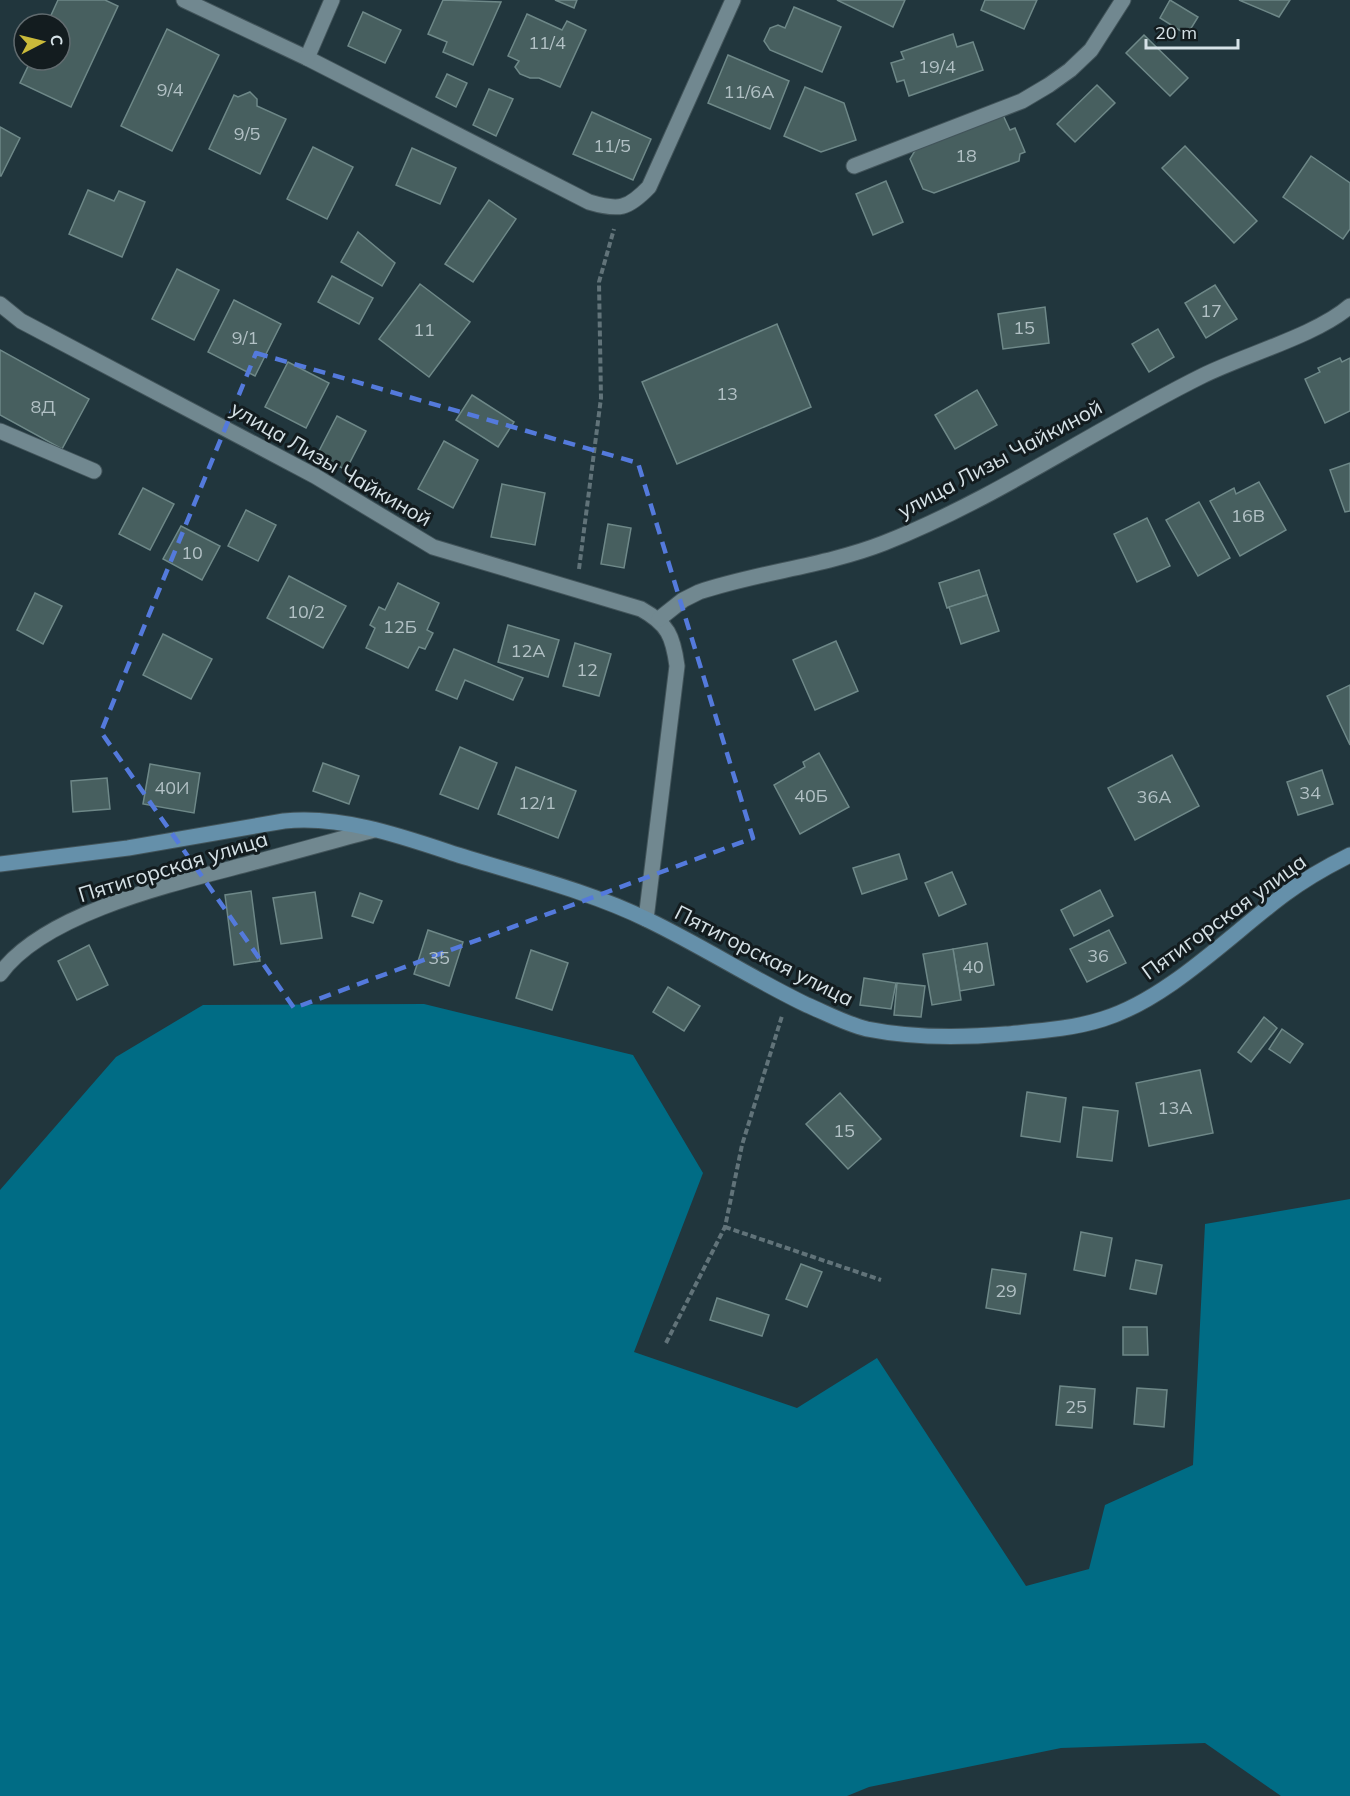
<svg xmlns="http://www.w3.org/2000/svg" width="1350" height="1796" viewBox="0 0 1350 1796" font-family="Mulish,sans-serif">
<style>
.forest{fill:#006c85}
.building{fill:#475f5f;stroke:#6e8888;stroke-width:1.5}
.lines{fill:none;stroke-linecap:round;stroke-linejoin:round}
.lane-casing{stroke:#42545a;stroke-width:17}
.street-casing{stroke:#42545a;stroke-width:17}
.secondary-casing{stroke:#42545a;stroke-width:17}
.path{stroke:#617379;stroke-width:4;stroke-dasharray:6 3;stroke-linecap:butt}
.lane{stroke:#718890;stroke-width:15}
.street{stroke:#718890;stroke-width:15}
.secondary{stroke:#6590aa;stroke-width:15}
.marked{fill:none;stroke:#547adc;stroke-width:4.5;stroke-dasharray:12 8;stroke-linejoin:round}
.labels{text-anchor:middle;stroke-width:6;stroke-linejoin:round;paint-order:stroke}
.number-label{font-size:18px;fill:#b2c1c5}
.street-label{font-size:21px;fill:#d6e2e7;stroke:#131c1f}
</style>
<rect width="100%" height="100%" fill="#21363d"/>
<!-- forest -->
<path class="forest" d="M424 1004 633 1055 703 1173 634 1352 797 1408 877 1358 1026 1586 1089 1569 1105 1505 1193 1465 1205 1224 1350 1199V1796H1281L1205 1743 1061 1748 869 1787 847 1796H0V1190L116 1057 203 1005Z"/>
<!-- building -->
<g class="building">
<path d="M58 0H105L118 6 71 107 20 83 31 60H60V24H47Z"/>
<path d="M443 0 501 2 473 65 443 52 447 42 428 34Z"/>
<path d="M555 0H577L574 8Z"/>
<path d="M837 0H905L893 27Z"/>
<path d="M985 0H1037L1024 29 981 10Z"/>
<path d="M1170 0 1198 17 1187 35 1160 18Z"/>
<path d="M1239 0H1290L1279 17Z"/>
<path d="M794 7 841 27 822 72 770 50 764 41 770 28 778 25 785 28Z"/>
<path d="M363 12 401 30 385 63 348 46Z"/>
<path d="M527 14 562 30 567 21 586 30 560 87 539 78H530L520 74 515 67 519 61 508 56Z"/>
<path d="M167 29 219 55 172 151 121 126Z"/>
<path d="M953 34 957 47 973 42 983 70 909 96 904 80 897 82 891 63 904 59 901 52Z"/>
<path d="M1144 35 1188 78 1170 96 1126 53Z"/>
<path d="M728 55 789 81 770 129 708 103Z"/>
<path d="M447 74 467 83 456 107 436 97Z"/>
<path d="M1097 85 1115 103 1075 142 1057 124Z"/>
<path d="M805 87 844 103 856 140 821 152 784 136Z"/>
<path d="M489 89 513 99 496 136 473 125Z"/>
<path d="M250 92 257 99V106L286 119 260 174 209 149 234 95 238 97Z"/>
<path d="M592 112 651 139 633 180 573 154Z"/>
<path d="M1003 115 1010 130 1015 128 1025 152 1020 154 1019 161 934 193 923 189 910 159 917 147Z"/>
<path d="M0 127 20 138 1 176H0Z"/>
<path d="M1185 146 1257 221 1234 243 1162 168Z"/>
<path d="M313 147 353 167 327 219 287 199Z"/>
<path d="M412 148 456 168 440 204 396 185Z"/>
<path d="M1311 156 1350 183V229L1343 239 1283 197Z"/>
<path d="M886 181 903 222 873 235 856 194Z"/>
<path d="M88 190 114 201 119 191 145 202 122 257 69 234Z"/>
<path d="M489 200 516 219 473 282 445 264Z"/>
<path d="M358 232 395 263 382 286 341 262Z"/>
<path d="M177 269 219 290 194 340 152 319Z"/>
<path d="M332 276 373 298 359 324 318 302Z"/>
<path d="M420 284 470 322 429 377 379 339Z"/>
<path d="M1215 285 1237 319 1206 338 1185 303Z"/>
<path d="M234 300 281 324 255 376 208 352Z"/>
<path d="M1045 307 1049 343 1003 349 998 314Z"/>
<path d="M777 324 811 407 677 464 642 382Z"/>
<path d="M1158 329 1174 357 1149 372 1132 344Z"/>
<path d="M0 350 89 399 62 449 0 415Z"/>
<path d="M1340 358 1342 362 1350 358V411L1325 423 1305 379 1320 372 1318 368Z"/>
<path d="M288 362 329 383 306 428 265 407Z"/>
<path d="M977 390 997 425 955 449 935 415Z"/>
<path d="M472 395 514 422 498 447 456 420Z"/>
<path d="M337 416 366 431 346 470 317 455Z"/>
<path d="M444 441 478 460 453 508 418 489Z"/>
<path d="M1350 463V511L1345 512 1330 470Z"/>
<path d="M1259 482 1286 530 1240 556 1210 501 1234 488 1236 494Z"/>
<path d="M502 484 545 493 535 545 491 537Z"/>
<path d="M143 488 174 504 150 550 119 534Z"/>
<path d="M1199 502 1230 558 1198 576 1166 520Z"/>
<path d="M246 510 276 525 258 561 228 546Z"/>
<path d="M1147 518 1170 566 1137 582 1114 534Z"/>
<path d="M608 524 631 528 624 568 601 564Z"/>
<path d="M181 526 220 546 202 580 163 559Z"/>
<path d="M979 570 987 595 947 608 939 583Z"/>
<path d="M289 576 346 606 323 648 267 618Z"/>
<path d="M398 583 439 603 427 630 433 633 425 649 419 647 408 668 366 648 375 628 370 625 379 607 385 610Z"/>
<path d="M35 593 62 606 43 644 17 630Z"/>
<path d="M987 595 999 631 961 644 949 607Z"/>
<path d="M508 625 559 640 548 677 498 662Z"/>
<path d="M163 634 212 659 191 699 143 675Z"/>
<path d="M836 641 858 691 815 710 793 660Z"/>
<path d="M575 643 611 654 599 696 563 686Z"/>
<path d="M454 649 523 678 513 700 465 680 457 699 436 690Z"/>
<path d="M1350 685V745L1327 696Z"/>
<path d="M460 747 497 763 478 809 440 794Z"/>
<path d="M819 753 849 807 800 834 774 785 805 767 803 762Z"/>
<path d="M1172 755 1199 806 1135 840 1108 788Z"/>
<path d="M323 763 359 776 349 804 313 791Z"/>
<path d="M150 764 200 773 194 813 143 804Z"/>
<path d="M516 767 576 791 558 838 498 814Z"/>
<path d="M1322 770 1333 804 1298 815 1287 782Z"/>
<path d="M107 778 110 809 73 812 71 781Z"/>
<path d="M899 854 907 879 862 894 853 868Z"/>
<path d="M952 872 966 904 939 916 925 883Z"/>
<path d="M1100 890 1113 916 1074 936 1061 910Z"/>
<path d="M251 891 260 961 234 965 225 895Z"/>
<path d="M315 892 322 938 281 944 273 898Z"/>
<path d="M360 893 382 901 373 923 352 916Z"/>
<path d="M428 930 463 942 449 986 414 974Z"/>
<path d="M1109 930 1126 963 1087 982 1070 949Z"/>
<path d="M987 943 994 985 960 991 953 949Z"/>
<path d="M89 945 108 985 77 1000 58 961Z"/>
<path d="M953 949 961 1000 932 1005 923 954Z"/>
<path d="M531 950 568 963 552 1010 516 998Z"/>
<path d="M864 978 896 983 891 1009 860 1005Z"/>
<path d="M897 983 925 986 921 1017 894 1015Z"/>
<path d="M668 987 700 1006 684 1031 653 1012Z"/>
<path d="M1264 1017 1277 1028 1251 1062 1238 1052Z"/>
<path d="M1282 1029 1303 1044 1290 1063 1269 1049Z"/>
<path d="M1200 1070 1213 1133 1149 1146 1136 1083Z"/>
<path d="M1027 1092 1066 1098 1060 1142 1021 1136Z"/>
<path d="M840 1093 881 1139 848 1169 806 1124Z"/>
<path d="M1083 1107 1118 1111 1112 1161 1077 1157Z"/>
<path d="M1081 1232 1112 1238 1105 1276 1074 1270Z"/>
<path d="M1136 1260 1162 1265 1156 1294 1130 1289Z"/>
<path d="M801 1264 822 1272 807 1307 786 1299Z"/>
<path d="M992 1269 1026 1274 1020 1314 986 1308Z"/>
<path d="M717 1298 769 1315 762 1336 710 1320Z"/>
<path d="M1123 1327H1147L1148 1355H1123Z"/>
<path d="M1060 1386 1095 1389 1092 1428 1056 1425Z"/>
<path d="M1137 1388 1167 1390 1164 1427 1134 1424Z"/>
</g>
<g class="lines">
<defs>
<g id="lane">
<path d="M184 0 307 58 589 202C619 211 628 209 649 187L733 0"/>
<path d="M307 58 332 0"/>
<path d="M854 166 1022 101 1049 85 1070 70 1091 50 1123 0"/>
<path d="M0 431 94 471"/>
</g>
<g id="street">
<path d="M0 304 21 321 315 476 433 547 641 609C668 624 673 636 677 666L646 919"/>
<path d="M659 619 683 600 699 592C759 572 825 566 884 543 996 499 1095 429 1202 376 1244 355 1317 335 1350 306"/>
<path d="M0 974C46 910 185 881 259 861 298 851 336 840 374 830"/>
</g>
<path id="secondary" d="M0 864 128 848 284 821C341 815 401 836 455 854 518 874 587 890 648 920 702 946 753 979 807 1005 826 1013 846 1024 867 1029 912 1038 959 1038 1006 1034 1038 1031 1072 1029 1103 1019 1168 999 1231 934 1285 894 1305 879 1328 866 1350 855"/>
</defs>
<!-- lane casing -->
<use href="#lane" class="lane-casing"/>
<!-- street casing -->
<use href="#street" class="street-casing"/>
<!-- secondary casing -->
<use href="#secondary" class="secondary-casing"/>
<!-- path -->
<g class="path">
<path d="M579 569 601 398 599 282 614 229"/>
<path d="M725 1227 881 1280"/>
<path d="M666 1343 725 1227 742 1145 782 1016"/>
</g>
<!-- lane -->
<use href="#lane" class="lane"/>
<!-- street -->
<use href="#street" class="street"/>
<!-- secondary -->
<use href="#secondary" class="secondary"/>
</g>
<!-- marked area -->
<path class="marked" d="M256 353 638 463 753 838 294 1008 101 732Z"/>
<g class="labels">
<!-- number labels -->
<g class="number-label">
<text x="547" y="49">11/4</text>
<text x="937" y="73">19/4</text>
<text x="170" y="96">9/4</text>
<text x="749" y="98">11/6А</text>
<text x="247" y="140">9/5</text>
<text x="612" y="152">11/5</text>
<text x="966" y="162">18</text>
<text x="1211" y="317">17</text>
<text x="1024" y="334">15</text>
<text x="424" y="336">11</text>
<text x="245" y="344">9/1</text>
<text x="727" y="400">13</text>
<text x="43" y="413">8Д</text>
<text x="1248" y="522">16В</text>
<text x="192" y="559">10</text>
<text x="306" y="618">10/2</text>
<text x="400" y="633">12Б</text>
<text x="528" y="657">12А</text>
<text x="587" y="676">12</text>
<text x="172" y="794">40И</text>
<text x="1310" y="799">34</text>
<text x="811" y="802">40Б</text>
<text x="1154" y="803">36А</text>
<text x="537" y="809">12/1</text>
<text x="1098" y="962">36</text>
<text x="439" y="964">35</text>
<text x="973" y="973">40</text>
<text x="1175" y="1114">13А</text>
<text x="844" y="1137">15</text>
<text x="1006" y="1297">29</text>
<text x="1076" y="1413">25</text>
</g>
<!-- street labels -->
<g class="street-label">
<text transform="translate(1000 459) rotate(-28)" y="7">улица Лизы Чайкиной</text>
<text transform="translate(331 464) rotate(30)" y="7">улица Лизы Чайкиной</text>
<text transform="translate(173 867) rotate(-17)" y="7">Пятигорская улица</text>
<text transform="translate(1224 917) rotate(-36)" y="7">Пятигорская улица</text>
<text transform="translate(764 956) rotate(27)" y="7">Пятигорская улица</text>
</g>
</g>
<!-- north arrow -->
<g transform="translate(42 42) rotate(83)"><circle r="28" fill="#131c1f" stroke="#616b6f" stroke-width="1.5"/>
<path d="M0-4.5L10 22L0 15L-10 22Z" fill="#caba3a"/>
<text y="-9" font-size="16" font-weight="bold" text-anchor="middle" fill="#d6e2e7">С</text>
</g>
<!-- scale -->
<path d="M1146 39v9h92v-9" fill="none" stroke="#d6e2e7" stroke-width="3"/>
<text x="1155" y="39" font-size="18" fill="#d6e2e7" stroke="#131c1f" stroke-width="4.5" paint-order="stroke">20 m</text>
</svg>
